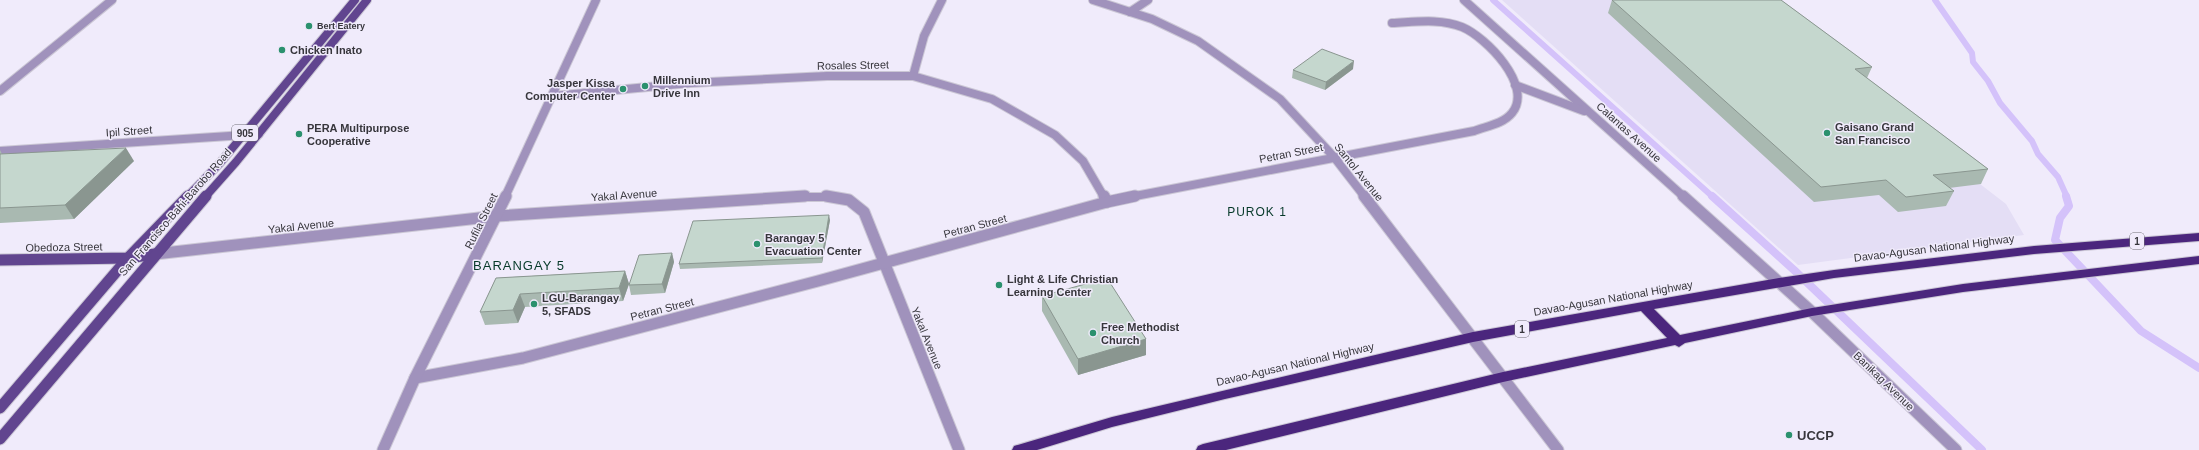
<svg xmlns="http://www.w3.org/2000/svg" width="2199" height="450" viewBox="0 0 2199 450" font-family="Arial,sans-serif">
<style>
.built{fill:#e4def5}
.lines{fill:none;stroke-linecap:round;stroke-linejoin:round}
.stream-far1{stroke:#d4c2fa;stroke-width:6}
.stream{stroke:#d4c2fa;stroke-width:8}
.minor-far1-casing{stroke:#cbc7d5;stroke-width:10}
.minor-casing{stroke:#cbc7d5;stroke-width:13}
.major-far1-casing{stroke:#cbc7d5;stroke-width:10}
.major-casing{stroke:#cbc7d5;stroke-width:13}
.highway-casing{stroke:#cbc7d5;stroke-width:2}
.minor-far1{stroke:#a092bc;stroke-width:8}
.minor{stroke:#a092bc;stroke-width:11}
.major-far1{stroke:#61458f;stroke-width:8}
.major{stroke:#61458f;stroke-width:11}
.highway{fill:#4b267d;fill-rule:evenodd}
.wall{fill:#a9b9b1}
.shaded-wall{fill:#8a9690}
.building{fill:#c5d7ce;stroke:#8a9690}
.poi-dot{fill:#2b916e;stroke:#f0ebfb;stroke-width:1.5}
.labels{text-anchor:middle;stroke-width:3;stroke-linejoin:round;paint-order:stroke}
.far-poi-label{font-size:9px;font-weight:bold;fill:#37363c;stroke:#f0ebfb;text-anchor:start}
.shield{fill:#f0ebfb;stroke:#6e6c75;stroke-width:1}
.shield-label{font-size:10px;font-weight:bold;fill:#37363c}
.poi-label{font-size:11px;font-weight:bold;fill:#37363c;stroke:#f0ebfb;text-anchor:start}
.street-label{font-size:11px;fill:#37363c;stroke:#f0ebfb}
.neighbourhood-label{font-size:12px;letter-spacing:1px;fill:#063929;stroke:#f0ebfb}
.quarter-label{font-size:13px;letter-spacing:1px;fill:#063929;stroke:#f0ebfb}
.near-poi-label{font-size:13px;font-weight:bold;fill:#37363c;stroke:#f0ebfb;text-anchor:start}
</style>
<rect width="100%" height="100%" fill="#f0ebfb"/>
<!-- built -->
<path class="built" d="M1502 0H1759L1849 83 2006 204 2024 235 1798 265Z"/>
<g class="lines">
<!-- stream-far1 -->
<g class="stream-far1">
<path d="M1493 0 1713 197"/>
<path d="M1935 0 1972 53 1973 62 1988 81 2000 103 2032 141 2038 154 2058 177 2067 197"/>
</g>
<!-- stream -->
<g class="stream">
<path d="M1712 196 1794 270 1982 450"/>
<path d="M2066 196 2069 206 2060 218 2055 240 2141 331 2199 368"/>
</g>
<defs>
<g id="minor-far1">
<path d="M1093 0 1152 19 1198 41 1280 99 1334 157 1365 197"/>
<path d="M1464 0 1684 197"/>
<path d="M1130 12 1148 0"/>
<path d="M913 76 924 36 942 0"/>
<path d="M1515 85 1584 111"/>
<path d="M0 91 112 0"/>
<path d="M553 96 690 83 827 76H913L992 99 1055 135 1083 161 1104 197"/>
<path d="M0 151 259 134"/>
<path d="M505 197 596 0"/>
<path d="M778 197H833"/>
<path d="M1130 197 1474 131C1487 126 1503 124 1512 113 1534 86 1486 37 1462 27 1440 18 1415 22 1392 23"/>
</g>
<g id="minor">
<path d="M826 196 849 200 864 212 959 450"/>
<path d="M1104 196 1107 202"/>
<path d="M1364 196 1558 450"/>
<path d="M1683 196 1812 312 1956 450"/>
<path d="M155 254 497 216 805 196"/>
<path d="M415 378 523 358 818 281 1107 202 1135 196"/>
<path d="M383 450 415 378 506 196"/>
</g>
<g id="major-far1">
<path d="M187 197 220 163 355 0"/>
<path d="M205 197 236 162 367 0"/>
</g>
<g id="major">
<path d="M0 260 128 258 155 254"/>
<path d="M0 408 128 258 188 196"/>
<path d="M0 439 206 196"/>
</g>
<path id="highway" d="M2199 233V241L2034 254 1834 278 1654 309 1680 335 1812 308 1963 284 2199 256V264L1963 292 1812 316 1685 343 1679 347 1675 345 1503 382 1226 450H1196L1198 446 1203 444 1503 372 1667 338 1641 311 1473 342 1225 399 1112 427 1037 450H1012L1014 446 1112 417 1473 332 1779 278 1834 270 2034 246Z"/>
</defs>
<!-- minor-far1 casing -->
<use href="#minor-far1" class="minor-far1-casing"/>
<!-- minor casing -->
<use href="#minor" class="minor-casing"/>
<!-- major-far1 casing -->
<use href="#major-far1" class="major-far1-casing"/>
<!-- major casing -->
<use href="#major" class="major-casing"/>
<!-- highway casing -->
<use href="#highway" class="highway-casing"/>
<!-- minor-far1 -->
<use href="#minor-far1" class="minor-far1"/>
<!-- minor -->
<use href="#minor" class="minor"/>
<!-- major-far1 -->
<use href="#major-far1" class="major-far1"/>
<!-- major -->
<use href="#major" class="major"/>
<!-- highway -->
<use href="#highway" class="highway"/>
</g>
<!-- wall -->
<g class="wall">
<path d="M1612 0H1781L1872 67 1867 78 1988 169 1981 184 1949 188 1954 191 1946 206 1898 212 1879 195 1814 202 1608 13Z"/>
<path d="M1353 69 1325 90 1292 78 1293 70Z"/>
<path d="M0 150 2 154 134 161 74 219 0 223Z"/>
<path d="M830 220 822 263 680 269 679 264Z"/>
<path d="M672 253 674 262 665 293 631 295 629 285Z"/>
<path d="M625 271 629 284 623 301 525 307 518 323 485 325 480 312 496 278Z"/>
<path d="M1042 296 1146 339V355L1078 375 1042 311Z"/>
</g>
<!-- shaded-wall -->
<g class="shaded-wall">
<path d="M1354 61 1353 69 1325 90 1326 82Z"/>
<path d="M126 148 134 161 74 219 65 205Z"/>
<path d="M829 215 830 220 822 263V258Z"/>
<path d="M672 253 674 262 665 293 662 284Z"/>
<path d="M625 271 629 284 623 301 619 288Z"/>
<path d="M520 294 525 307 518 323 513 310Z"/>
<path d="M1146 339V355L1078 375V359Z"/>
</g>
<!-- building -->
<g class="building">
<path d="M1612 0H1781L1872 67 1855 69 1988 169 1933 175 1954 191 1906 197 1886 180 1821 187Z"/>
<path d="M1322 49 1354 61 1326 82 1293 70Z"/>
<path d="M126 148 65 205 0 208V154Z"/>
<path d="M829 215 822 258 679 264 693 221Z"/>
<path d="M672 253 662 284 629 285 639 255Z"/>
<path d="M625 271 619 288 520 294 513 310 480 312 496 278Z"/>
<path d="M1107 278 1146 339 1078 359 1042 296Z"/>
</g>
<!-- markers -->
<g class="poi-dot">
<circle cx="309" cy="26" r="4"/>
<circle cx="282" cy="50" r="4"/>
<circle cx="645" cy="86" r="4"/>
<circle cx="623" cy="89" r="4"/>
<circle cx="1827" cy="133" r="4"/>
<circle cx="299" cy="134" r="4"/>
<circle cx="757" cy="244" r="4"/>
<circle cx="999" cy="285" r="4"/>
<circle cx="534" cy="304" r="4"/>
<circle cx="1093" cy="333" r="4"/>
<circle cx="1789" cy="435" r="4"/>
</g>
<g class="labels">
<!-- far-poi labels -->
<g class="far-poi-label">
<text x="317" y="29">Bert Eatery</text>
</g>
<!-- shield labels -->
<g class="shield">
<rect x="232" y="125" width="26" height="16" rx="3"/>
<rect x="2130" y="233" width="14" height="16" rx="3"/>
<rect x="1515" y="321" width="14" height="16" rx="3"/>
</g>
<g class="shield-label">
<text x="245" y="137">905</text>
<text x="2137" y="245">1</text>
<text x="1522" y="333">1</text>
</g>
<!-- poi labels -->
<g class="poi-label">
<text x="290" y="54">Chicken Inato</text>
<text x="653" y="84">Millennium<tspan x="653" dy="13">Drive Inn</tspan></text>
<text x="615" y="87" text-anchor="end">Jasper Kissa<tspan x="615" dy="13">Computer Center</tspan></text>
<text x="1835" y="131">Gaisano Grand<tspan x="1835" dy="13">San Francisco</tspan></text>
<text x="307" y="132">PERA Multipurpose<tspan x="307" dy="13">Cooperative</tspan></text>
<text x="765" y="242">Barangay 5<tspan x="765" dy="13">Evacuation Center</tspan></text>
<text x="1007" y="283">Light &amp; Life Christian<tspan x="1007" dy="13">Learning Center</tspan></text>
<text x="542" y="302">LGU-Barangay<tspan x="542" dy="13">5, SFADS</tspan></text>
<text x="1101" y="331">Free Methodist<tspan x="1101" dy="13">Church</tspan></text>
</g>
<!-- street labels -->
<g class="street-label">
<text transform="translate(853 65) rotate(-1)" y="4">Rosales Street</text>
<text transform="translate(129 131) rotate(-4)" y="4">Ipil Street</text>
<text transform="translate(1629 132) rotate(42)" y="4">Calantas Avenue</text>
<text transform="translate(1291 153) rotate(-11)" y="4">Petran Street</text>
<text transform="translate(1359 172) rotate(51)" y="4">Santol Avenue</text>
<text transform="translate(624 195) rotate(-4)" y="4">Yakal Avenue</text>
<text transform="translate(175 212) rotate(-49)" y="4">San Francisco-Bahi-Barobo Road</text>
<text transform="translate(481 221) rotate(-64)" y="4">Rufila Street</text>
<text transform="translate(301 226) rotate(-6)" y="4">Yakal Avenue</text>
<text transform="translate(975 226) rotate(-15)" y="4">Petran Street</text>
<text transform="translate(64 247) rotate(-1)" y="4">Obedoza Street</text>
<text transform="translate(1934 248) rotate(-7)" y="4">Davao-Agusan National Highway</text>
<text transform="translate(1613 298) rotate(-10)" y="4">Davao-Agusan National Highway</text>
<text transform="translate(662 309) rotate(-14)" y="4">Petran Street</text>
<text transform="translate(927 338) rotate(68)" y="4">Yakal Avenue</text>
<text transform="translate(1295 364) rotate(-13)" y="4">Davao-Agusan National Highway</text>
<text transform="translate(1884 381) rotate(44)" y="4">Banikag Avenue</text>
</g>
<!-- neighbourhood labels -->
<g class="neighbourhood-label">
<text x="1257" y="216">PUROK 1</text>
</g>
<!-- quarter labels -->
<g class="quarter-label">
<text x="519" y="270">BARANGAY 5</text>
</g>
<!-- near-poi labels -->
<g class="near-poi-label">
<text x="1797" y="440">UCCP</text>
</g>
</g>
</svg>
